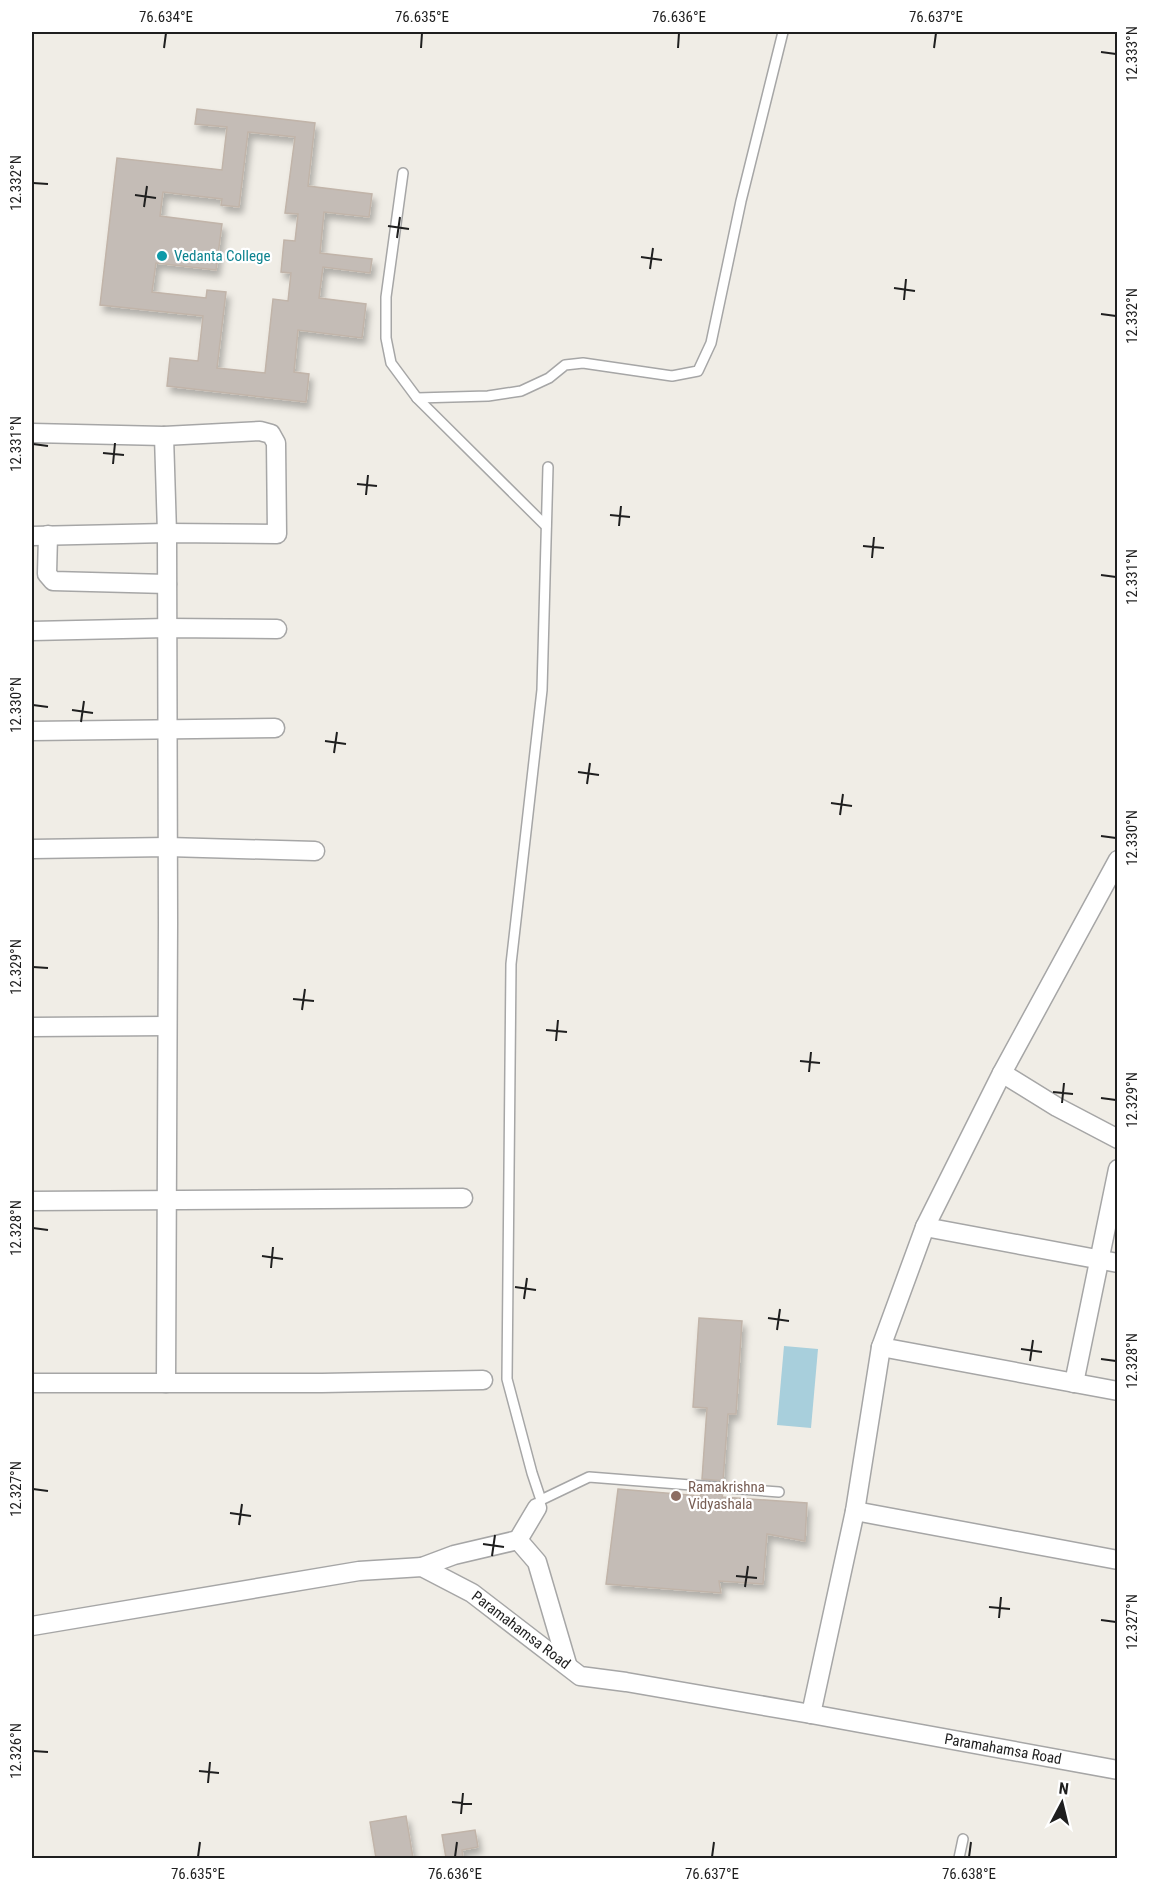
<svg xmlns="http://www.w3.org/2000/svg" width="1149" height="1890" viewBox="0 0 1149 1890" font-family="'Roboto Condensed',sans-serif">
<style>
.water{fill:#a8cfdc}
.building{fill:#c4bcb6;stroke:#c1b4a9;stroke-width:1.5;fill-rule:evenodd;filter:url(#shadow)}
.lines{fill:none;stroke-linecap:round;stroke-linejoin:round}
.lane-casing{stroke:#a6a6a6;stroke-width:12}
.street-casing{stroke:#a6a6a6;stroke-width:21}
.lane{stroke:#fff;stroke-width:9}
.street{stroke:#fff;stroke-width:18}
.ticks{fill:none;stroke:#1f1f1f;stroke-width:2}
.culture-dot{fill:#0f9aa8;stroke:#fff;stroke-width:2}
.education-dot{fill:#8d6e63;stroke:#fff;stroke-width:2}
.labels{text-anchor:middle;stroke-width:4.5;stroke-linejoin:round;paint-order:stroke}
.culture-label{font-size:15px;fill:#0d838f;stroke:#fff;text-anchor:start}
.education-label{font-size:15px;fill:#785e54;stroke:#fff;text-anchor:start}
.street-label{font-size:15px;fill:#1f1f1f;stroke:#fff}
.neatline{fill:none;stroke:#1f1f1f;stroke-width:2}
.ticks-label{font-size:15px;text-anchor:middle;fill:#1f1f1f}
</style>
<defs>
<filter id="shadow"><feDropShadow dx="3.5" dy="6" stdDeviation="3" flood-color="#0004"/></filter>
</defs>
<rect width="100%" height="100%" fill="#f0ede6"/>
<!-- water -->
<path class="water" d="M784 1346 818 1349 811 1428 777 1425Z"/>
<!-- building -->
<g class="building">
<path d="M197 109 315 123 308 186 372 194 369 217 324 212 320 253 372 259 370 273 323 267 319 298 366 304 362 338 298 330 294 372 309 374 306 402 167 386 170 358 198 361 203 316 100 305 117 158 222 170 227 127 195 124ZM248 132 295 137 285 213 298 214 295 241 284 240 281 272 291 273 288 301 273 299 265 373 217 368 226 292 207 290 206 298 152 292 156 263 216 270 222 224 160 216 163 192 222 199 221 205 239 207Z"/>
<path d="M699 1318 742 1321 736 1414H728L723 1481 702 1479 707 1408 693 1407Z"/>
<path d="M618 1489 701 1496V1493L723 1494 722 1497 807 1503 805 1541 767 1534 763 1584 719 1581 721 1593 606 1584Z"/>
<path d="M406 1816 413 1858H376L370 1822Z"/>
<path d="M475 1830 478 1847 462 1850 463 1858H446L442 1835Z"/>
</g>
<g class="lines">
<defs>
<g id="lane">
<path d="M403 173 386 297V338L391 363 417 398 546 526"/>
<path d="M417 398 488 396 521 391 549 378 565 365 583 363 672 376 698 371 711 343 741 201 783 32"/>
<path d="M541 1500 589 1477 779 1492"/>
<path d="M537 1508 541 1500 532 1473 507 1379 511 964 542 690 548 467"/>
<path d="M959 1858 963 1839"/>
</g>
<g id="street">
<path d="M32 433 164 436 260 431 271 434 276 443 277 534 167 533 32 536"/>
<path d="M164 436 167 533 168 923 166 1383"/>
<path d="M48 535 47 574 53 581 167 584"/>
<path d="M32 631 167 628 277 629"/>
<path d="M32 731 275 728"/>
<path d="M32 849 168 847 315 851"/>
<path d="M32 1027 167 1026"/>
<path d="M1002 1073 1057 1107 1118 1139"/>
<path d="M32 1201 463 1198"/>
<path d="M925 1227 1118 1263"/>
<path d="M881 1347 1118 1391"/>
<path d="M32 1383H322L483 1380"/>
<path d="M1074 1383 1118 1169"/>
<path d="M855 1511 1118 1560"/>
<path d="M518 1540 537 1508"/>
<path d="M422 1567 454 1555 518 1540 537 1562 567 1664"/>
<path d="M32 1626 359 1571 422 1567 472 1593 580 1676 626 1682 811 1714 1118 1770"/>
<path d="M811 1714 855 1511 881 1347 925 1227 1002 1073 1118 860"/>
</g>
</defs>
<!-- lane casing -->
<use href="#lane" class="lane-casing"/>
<!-- street casing -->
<use href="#street" class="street-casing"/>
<!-- lane -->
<use href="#lane" class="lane"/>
<!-- street -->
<use href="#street" class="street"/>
</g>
<!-- ticks -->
<path class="ticks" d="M164 48 166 33M421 48 422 33M678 48 679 33M934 48 936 33M1101 52 1116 54M33 183 48 184M135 195 156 198M144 207 147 186M388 226 409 229M397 238 400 217M641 257 662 260M650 269 653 248M894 288 915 291M904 300 906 279M1101 314 1116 316M33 444 48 446M103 453 124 455M113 464 115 443M357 484 377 486M366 495 368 475M610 515 630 517M619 526 621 506M863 546 884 548M872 558 874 537M1101 575 1116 577M33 705 48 707M72 710 93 713M81 722 84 701M325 741 346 744M334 753 337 732M578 772 599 775M587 784 590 763M831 803 852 806M840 815 843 794M1101 836 1116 838M33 967 48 968M293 999 314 1001M302 1010 305 989M546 1030 567 1032M556 1041 558 1020M800 1061 820 1063M809 1072 811 1052M1053 1092 1073 1094M1101 1098 1116 1100M1062 1103 1064 1083M33 1228 48 1230M262 1256 283 1259M271 1268 273 1247M515 1287 536 1290M524 1299 527 1278M768 1318 789 1321M777 1330 780 1309M1021 1349 1042 1352M1101 1359 1116 1361M1030 1361 1033 1340M33 1489 48 1491M230 1513 251 1516M239 1525 242 1504M483 1544 504 1547M492 1556 495 1535M736 1576 757 1578M745 1587 748 1566M989 1607 1010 1609M999 1618 1001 1597M1101 1620 1116 1622M33 1751 48 1752M199 1771 219 1773M208 1783 210 1762M452 1802 472 1804M461 1814 463 1793M198 1857 200 1842M455 1857 457 1842M712 1857 714 1842M969 1857 971 1842"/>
<!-- markers -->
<circle class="culture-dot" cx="162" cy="256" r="6"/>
<circle class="education-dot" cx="676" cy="1496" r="6"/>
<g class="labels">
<!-- culture labels -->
<g class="culture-label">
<text x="174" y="261">Vedanta College</text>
</g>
<!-- education labels -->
<g class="education-label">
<text x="688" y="1492">Ramakrishna<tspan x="688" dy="17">Vidyashala</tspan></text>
</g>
<!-- street labels -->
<g class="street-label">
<text transform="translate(521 1630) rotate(37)" y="5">Paramahamsa Road</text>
<text transform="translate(1003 1749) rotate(10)" y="5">Paramahamsa Road</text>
</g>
</g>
<!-- border -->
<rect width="1149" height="1890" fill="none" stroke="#ffffff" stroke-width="66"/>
<!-- north arrow -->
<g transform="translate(1062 1803) rotate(7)" stroke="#ffffff" stroke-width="4.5" paint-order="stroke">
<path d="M0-4.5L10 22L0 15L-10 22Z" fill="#1f1f1f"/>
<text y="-9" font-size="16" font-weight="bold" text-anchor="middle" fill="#1f1f1f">N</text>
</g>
<rect x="33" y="33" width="1083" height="1824" class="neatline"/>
<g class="ticks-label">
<text x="166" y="22">76.634°E</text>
<text x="422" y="22">76.635°E</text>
<text x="679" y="22">76.636°E</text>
<text x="936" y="22">76.637°E</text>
<text transform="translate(1132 54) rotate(-90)" y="5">12.333°N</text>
<text transform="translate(16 183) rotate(-90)" y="5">12.332°N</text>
<text transform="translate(1132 316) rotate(-90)" y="5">12.332°N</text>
<text transform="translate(16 444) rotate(-90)" y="5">12.331°N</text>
<text transform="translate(1132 577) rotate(-90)" y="5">12.331°N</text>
<text transform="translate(16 705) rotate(-90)" y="5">12.330°N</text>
<text transform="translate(1132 838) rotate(-90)" y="5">12.330°N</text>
<text transform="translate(16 967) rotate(-90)" y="5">12.329°N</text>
<text transform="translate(1132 1100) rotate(-90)" y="5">12.329°N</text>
<text transform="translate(16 1228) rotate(-90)" y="5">12.328°N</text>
<text transform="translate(1132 1361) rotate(-90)" y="5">12.328°N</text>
<text transform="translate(16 1489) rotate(-90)" y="5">12.327°N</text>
<text transform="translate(1132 1622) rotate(-90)" y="5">12.327°N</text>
<text transform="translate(16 1751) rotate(-90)" y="5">12.326°N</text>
<text x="198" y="1879">76.635°E</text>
<text x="455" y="1879">76.636°E</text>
<text x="712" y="1879">76.637°E</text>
<text x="969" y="1879">76.638°E</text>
</g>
</svg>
